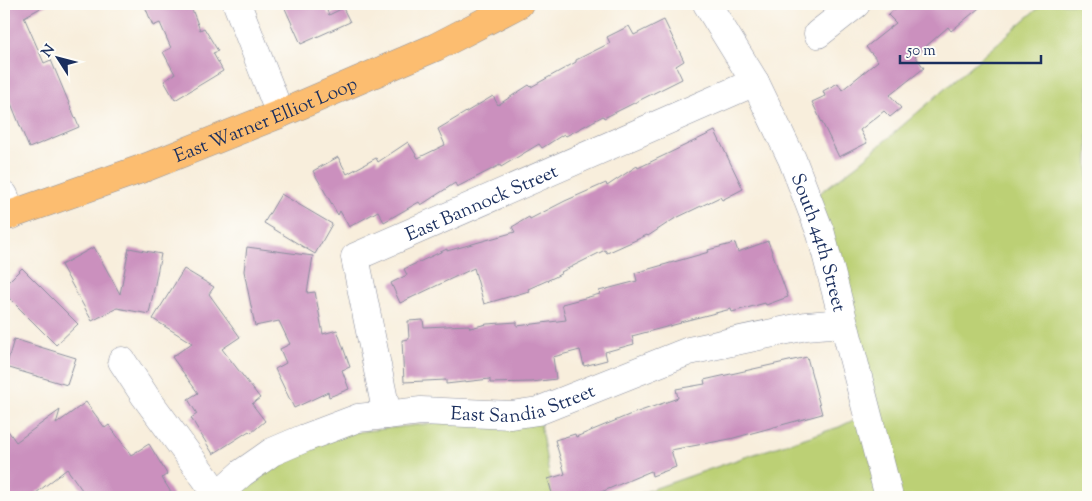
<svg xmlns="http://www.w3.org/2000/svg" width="1092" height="501" viewBox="0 0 1092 501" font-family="'Sorts Mill Goudy',serif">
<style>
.green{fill:#bcd074;stroke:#6c8069}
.building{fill:#cb90be}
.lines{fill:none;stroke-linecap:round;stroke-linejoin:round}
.minor-casing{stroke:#8a8e9d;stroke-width:29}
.major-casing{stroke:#8a8e9d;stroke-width:29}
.minor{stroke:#fff;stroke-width:28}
.major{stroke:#fcbd6f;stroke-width:28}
.labels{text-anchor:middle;stroke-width:5;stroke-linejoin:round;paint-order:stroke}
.street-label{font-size:19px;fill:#1b2f5e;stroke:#fdfcf7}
</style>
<rect width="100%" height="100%" fill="#fdfcf7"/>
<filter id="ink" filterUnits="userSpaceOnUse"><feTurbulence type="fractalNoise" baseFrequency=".02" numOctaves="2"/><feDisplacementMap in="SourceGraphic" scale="10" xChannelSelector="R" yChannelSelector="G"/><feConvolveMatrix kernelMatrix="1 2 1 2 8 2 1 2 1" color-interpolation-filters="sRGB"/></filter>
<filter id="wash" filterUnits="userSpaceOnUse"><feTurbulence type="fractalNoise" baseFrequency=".0096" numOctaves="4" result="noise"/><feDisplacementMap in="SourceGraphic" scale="20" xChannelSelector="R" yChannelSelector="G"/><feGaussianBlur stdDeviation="1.12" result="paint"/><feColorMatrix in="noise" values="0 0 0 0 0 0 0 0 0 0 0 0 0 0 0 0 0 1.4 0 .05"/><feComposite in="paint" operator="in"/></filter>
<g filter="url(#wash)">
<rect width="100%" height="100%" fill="#f8eedc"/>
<!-- green -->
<g class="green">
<path d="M1043 4H1088V497H630L742 458 839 427 868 413 808 202 858 164Z"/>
<path d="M538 411 553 497H215L305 438Z"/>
</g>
<g id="blocks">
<!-- building -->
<g class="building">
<path d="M4 4H48L24 17 44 63 51 60 79 127 29 148 4 86Z"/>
<path d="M144 4H190L200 30 204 28 218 51 213 53 223 71 175 100 164 81 175 74 163 52 171 48 160 23 153 26Z"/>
<path d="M283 4H324L329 15 343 8 350 22 301 44Z"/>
<path d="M901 4H984L951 31 948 27 915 56 924 68 890 95 901 108 890 117 884 111 860 130 867 143 839 157 812 102 825 96 823 91 838 83 842 90 878 61 866 47 896 23 888 15Z"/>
<path d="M664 20 684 61 676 66 682 79 604 118 603 116 566 136 564 134 542 148 539 144 501 167 500 165 457 187 455 183 421 205 419 202 384 222 378 211 349 227 340 211 338 215 313 171 338 157 347 174 376 158 378 162 408 142 418 158 445 145 438 129 493 96 498 105 529 85 531 87 576 62V60L610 43 607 37 629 26 634 35Z"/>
<path d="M715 131 743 189 722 200 720 197 674 219 648 236 647 235 607 253 605 250 561 272 562 273 555 277 528 289 529 291 484 304 474 268 400 303 391 283 407 275 404 269 447 249V251L515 232 512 227 529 217 530 219 565 201 606 183 607 186 637 166 638 168Z"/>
<path d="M281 194 332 224 315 254 264 223Z"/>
<path d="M768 241 788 297 766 305 765 303 732 312 731 309 680 322 681 323 632 336 634 344 605 352 607 360 584 366 580 350 553 357 556 379 532 382 490 383V379L446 384V380L404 382 402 340 409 339 408 321 423 320 424 327 469 325 470 328 487 324 517 322V326L566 320 562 304 600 294 599 291 637 281 635 273 709 252 708 250 735 243 738 252Z"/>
<path d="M94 247 120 294 129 248 161 254 149 314 117 308 92 321 61 265Z"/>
<path d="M247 247 313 256 307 293 315 292 323 334 337 330 350 367 342 370 349 389 329 397 328 392 294 408 275 369 286 363 280 349 290 344 279 321 255 326 244 271Z"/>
<path d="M22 268 78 324 56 345 4 293V286Z"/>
<path d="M184 269 214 287 209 294 240 337 222 349 260 398 252 404 265 421 251 433 249 431 213 454 191 418 197 414 188 399 198 393 172 357 192 343 153 319Z"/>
<path d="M14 339 76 358 67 385 6 367Z"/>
<path d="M807 357 822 414 730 439 671 450 676 467 652 476 651 471 599 493 600 495 592 497H553L548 479 565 474 555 440 575 434 576 437 629 415 678 398 676 389 705 384 704 380Z"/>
<path d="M86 402 105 428 109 425 131 455 149 444 167 474 162 478 174 497H87L67 469 31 497H4V425L16 442 60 410 56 424Z"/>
</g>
</g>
</g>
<g filter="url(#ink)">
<use href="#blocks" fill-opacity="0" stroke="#8a8e9d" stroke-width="1"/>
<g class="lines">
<defs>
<g id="minor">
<path d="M237 4 280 114"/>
<path id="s1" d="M707 4 755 82 792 159 821 234 889 497"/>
<path d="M818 34 856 4"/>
<path d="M4 195 12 215"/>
<path d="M122 361 145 396 217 494"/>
<path id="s2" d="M387 415 355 257 755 82"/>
<path id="s3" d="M215 497 242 473 272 452 305 438 358 418 421 411 511 415 538 411 689 351 806 326 843 323"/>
</g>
<g id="major">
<path id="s4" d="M4 217 147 167 280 114 436 47 519 4"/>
</g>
</defs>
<!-- minor casing -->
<use href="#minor" class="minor-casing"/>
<!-- major casing -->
<use href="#major" class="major-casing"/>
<!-- minor -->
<use href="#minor" class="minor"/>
<!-- major -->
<use href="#major" class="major"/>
</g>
</g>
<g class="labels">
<!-- street labels -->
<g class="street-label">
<text dy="7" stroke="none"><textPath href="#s4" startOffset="279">East Warner Elliot Loop</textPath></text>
<text dy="7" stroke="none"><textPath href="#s2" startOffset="299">East Bannock Street</textPath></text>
<text dy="7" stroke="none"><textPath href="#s1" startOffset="265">South 44th Street</textPath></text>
<text dy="7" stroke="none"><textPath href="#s3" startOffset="332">East Sandia Street</textPath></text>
</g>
</g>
<!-- margin -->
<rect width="1092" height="501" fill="none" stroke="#fdfcf7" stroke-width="20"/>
<!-- north arrow -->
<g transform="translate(58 58) rotate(306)" stroke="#fdfcf7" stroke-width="4" paint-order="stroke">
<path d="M0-4L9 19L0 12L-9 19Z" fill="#1b2f5e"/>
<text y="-8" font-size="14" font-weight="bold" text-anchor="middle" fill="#1b2f5e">N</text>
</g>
<!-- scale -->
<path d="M900 55v8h141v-8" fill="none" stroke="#1b2f5e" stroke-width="2.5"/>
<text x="907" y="55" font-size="15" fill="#1b2f5e" stroke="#fdfcf7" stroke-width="4" paint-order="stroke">50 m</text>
</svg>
